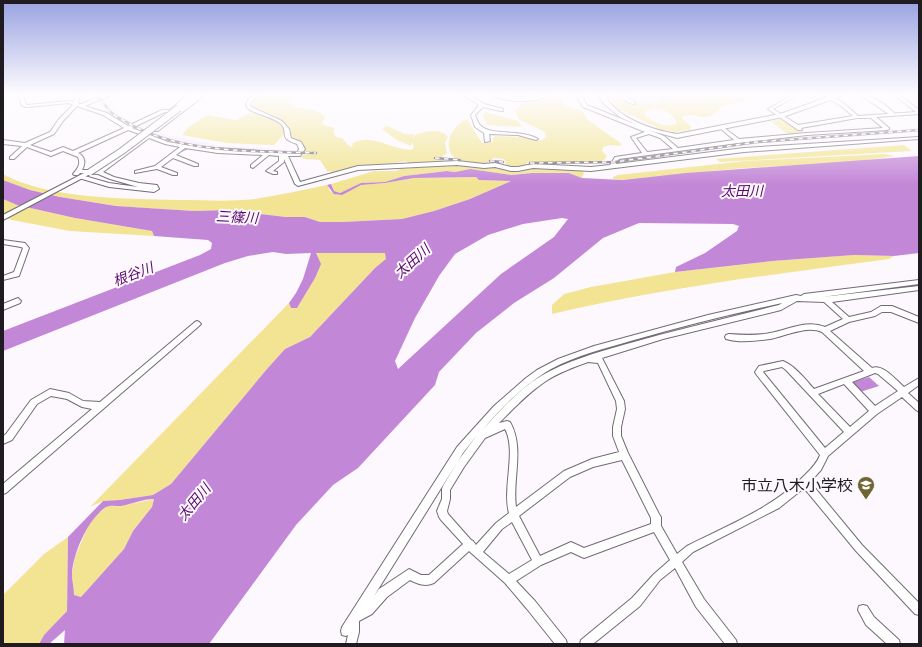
<svg xmlns="http://www.w3.org/2000/svg" width="922" height="647" viewBox="0 0 922 647" font-family="'Source Serif 4','Noto Sans JP',serif">
<style>
.built{fill:#f9eaff}
.green{fill:#f2e493;fill-rule:evenodd}
.water{fill:#c387d7;fill-rule:evenodd}
.lines{fill:none;stroke-linecap:round;stroke-linejoin:round}
.stream{stroke:#c387d7;stroke-width:1.5}
.minor-casing{stroke:#736a76;stroke-width:2}
.tertiary-casing{stroke:#736a76;stroke-width:2}
.minor{fill:#fff;fill-rule:evenodd}
.tertiary{fill:#fff;fill-rule:evenodd}
.rail-casing{stroke:#7a767b;stroke-width:2.5}
.rail{stroke:#fdf8fe;stroke-width:1.5;stroke-dasharray:4.5;stroke-linecap:butt}
.tertiary-bridge-casing{stroke:#736a76;stroke-width:8;stroke-linecap:butt}
.tertiary-bridge{stroke:#fff;stroke-width:6}
.labels{text-anchor:middle;stroke-width:4;stroke-linejoin:round;paint-order:stroke}
.water-label{font-size:14px;font-style:italic;fill:#58086c;stroke:#fdf8fe}
.near-poi-label{font-size:16px;fill:#1f1b20;stroke:#fdf8fe;text-anchor:end}
</style>
<rect width="100%" height="100%" fill="#fdf8fe"/>
<!-- built -->
<g class="built">
<path d="M93 94H98L112 111 134 124 129 127 110 115 98 102Z"/>
<path d="M626 94H661L658 97 660 101 656 103 644 104 642 102 634 103 626 97Z"/>
<path d="M136 125 154 132 195 141 222 146 298 150 296 155 208 149 160 139 131 128Z"/>
<path d="M919 128V132L764 143 616 163 527 164V162L617 160 761 140Z"/>
</g>
<!-- green -->
<g class="green">
<path d="M263 94H307L294 97 289 101 291 105 297 108 310 109 321 113 325 117 322 123 324 125 334 128V134L336 137 342 138 349 146 352 147 353 143C371 133 390 149 411 150L414 148 412 142 411 146 397 140 382 129 387 126 405 134H414L413 139 415 135C424 132 441 127 448 137L445 143 447 153 442 157H434L435 159 444 160 445 163 411 164 405 161 384 165 357 166 334 172 327 171 320 160 304 159 300 156 302 155 317 154V152L303 151 302 142 290 135V128C279 116 264 115 252 106L254 101Z"/>
<path d="M555 94 561 95V101L566 106 582 111 588 120 622 144 620 146 610 145 603 147 602 151 607 156 605 159 599 162H527L526 166 519 167 507 166 504 159 495 158 489 160 487 164H467L460 161V158H454C442 144 452 127 466 119L468 120C470 124 480 141 483 143L493 142V138L495 136 521 137 537 141 542 140 546 137 545 132 520 120 515 112C522 98 542 100 555 94Z"/>
<path d="M608 94H620L619 97 631 104 657 103 660 101 658 97 661 94H687L694 98 697 94H758C748 103 735 101 723 106 717 109 715 115 708 117 698 119 691 111 681 118L691 126V130L676 132 660 129 620 110 613 105ZM654 109C665 109 672 113 677 123 666 129 655 123 645 116L646 111Z"/>
<path d="M253 112 269 117 283 127 284 134 274 145 227 143 182 135 188 128 206 115 236 120Z"/>
<path d="M485 112 518 121 522 127 487 125 483 115Z"/>
<path d="M783 119 803 132V133L788 134 770 121Z"/>
<path d="M904 145 912 151 720 162 716 159Z"/>
<path d="M884 154 895 156C845 164 795 165 745 168 705 171 664 176 623 180L613 179V177L618 175 745 161Z"/>
<path d="M458 165 484 168 495 167 516 171 528 169 554 167 581 170 584 173 582 178 569 173H532L511 175 470 169 455 172 447 171 404 176 385 182 361 183 340 193 334 191 331 184 374 171H396L400 169Z"/>
<path d="M3 174C47 199 129 199 179 200 204 200 230 202 255 199 279 195 303 190 327 185L330 191 338 195 361 185 385 183 414 178 476 177 479 180 511 181 470 199 434 211 402 219 342 222H320L305 217H286L228 210 194 211 116 206 60 197 30 190 3 180Z"/>
<path d="M3 199 17 205 75 218 152 231 154 236 70 231 12 220 3 217Z"/>
<path d="M316 253H386V260L375 268 310 337 285 349 267 369 171 484 153 495 120 500 103 501 90 507 289 303 291 308H297L306 293Z"/>
<path d="M854 255 894 256 889 259C776 274 663 288 552 314V305L564 294 591 287 675 272 772 261Z"/>
<path d="M154 499 152 507 133 531 124 549 81 597 74 595 72 574 75 557 88 526 97 514 108 506H121Z"/>
<path d="M68 537 67 611 44 635 39 644H3V595L44 554Z"/>
</g>
<!-- water -->
<g class="water">
<path d="M919 156V253L894 256 854 255 772 261 675 272 676 267 705 253 737 231 739 226 733 224 639 223 603 238 554 278 514 303 476 333 439 372 435 385 358 468 333 485 296 525 209 644H64L65 630 49 644H39L44 635 67 611 68 537 103 501 120 500 153 495 171 484 267 369 285 349 310 337 375 268 386 259 385 253H316L321 264 315 278 297 308H291L289 303 296 293 303 279 311 253 286 254 273 252 248 256 225 263 3 351V331L200 255 211 249 212 243 208 240 154 236 152 231 75 218 17 205 3 199V180L30 190 60 197 116 206 194 211 228 210 286 217H305L320 222H342L402 219 434 211 470 199 511 181 479 180 476 177 414 178 385 183 361 185 342 195 334 194 327 185 331 184 334 191 340 193 361 183 385 182 404 176 447 171 455 172 470 169 511 175 532 173H569L582 178 623 180 686 173ZM562 218 568 219 554 237 501 274 398 369 395 361 415 318 439 276 455 254 488 235 523 224ZM154 499 152 507 133 531 124 549 81 597 74 595C74 588 72 581 72 574 73 553 88 519 106 507 110 505 116 506 121 506 132 504 143 499 154 499Z"/>
<path d="M869 377 879 386 860 392 851 383Z"/>
</g>
<g class="lines">
<!-- stream -->
<g class="stream">
<path d="M182 151 189 148"/>
<path d="M253 154 280 156"/>
</g>
<defs>
<g id="minor">
<path d="M16 94 23 95 26 104 27 105 69 101 74 102 76 94H80L78 101 79 104H81L106 94H113L85 106 107 113 128 126 162 110H170L188 94H193L173 112H165L132 128 168 142 198 147 297 153 299 149 297 144C294 143 291 142 288 140 282 137 287 129 281 124 271 116 257 115 247 108L246 104C250 98 251 94 259 94L254 99 250 104 251 107 282 121 289 129 291 138 301 142 305 149 300 156H288L300 182 358 166 457 161 484 164 495 163 511 167H518L533 164 591 167 610 165 615 157 642 153 631 137 645 132 583 107 575 94H580L587 105 664 136 678 148 734 140 721 129V128L723 127 739 139 807 133 883 128 871 118H857L801 128 802 130H798L768 109 794 94H800L773 109 798 125 853 116 841 106 821 94C835 94 848 107 858 116L916 112 893 94H898L919 110V114L876 117 889 128V129L887 130 807 135 738 143 619 159 616 164 744 148 919 137V139L744 152 591 171 533 168 518 171H511L495 167 484 168 457 165 358 170 298 186 295 184 284 159V162L273 171 277 172V174H273L266 171 279 161V156L269 155 253 168 251 167V165L263 155 218 153 185 148 176 155 198 164V166H194L173 158 161 167 177 173V175H173L157 169 135 173V171L155 166 180 147 165 144 149 138 103 172 114 177 139 183 157 185 159 189 154 192 109 187 79 178V176L81 175 109 183 138 187 110 179 98 174 80 173 78 175H74L73 174C78 168 81 164 78 157L63 151 51 156 27 147 14 159H10V157L22 146 3 144V140L25 143 50 132 59 119 73 105 69 103 27 107 22 106 19 97ZM77 106 103 115 124 128 73 151 63 147 51 152 30 145 54 134 63 121ZM128 130 145 136 98 170H82C86 163 85 156 78 153ZM649 134 660 138 673 149 647 152 636 138Z"/>
<path d="M201 94H206L158 131H154V129Z"/>
<path d="M462 94H468L484 104 503 109V111H501L483 107 475 115C477 119 478 124 481 126 492 136 522 129 538 139L536 140 518 135 489 134 490 141 485 142 484 133 475 127 471 115 479 105Z"/>
<path d="M622 94H626L628 98 635 102V104C628 104 624 100 622 94Z"/>
<path d="M3 240 25 243 29 248 19 276 3 280V276L14 272 23 248 21 247 3 244Z"/>
<path d="M919 280V284L822 297 919 286V290L832 302 849 317 871 312 881 306H892L919 317V323L891 312H882L875 316 849 322 830 331 872 368C883 364 896 380 904 387L919 378V385L908 393 919 403V412L916 410 902 397 877 414 828 456 821 470 810 482 862 545 919 603V615L915 614 856 551 804 488 779 508 693 552 682 562 704 599 736 640 737 644H725L696 607 675 568 660 580 640 606 593 644H580L581 640 632 598 654 574 670 560 654 532 584 558 571 552 541 565 516 581 535 601 566 640 567 644H555L527 609 505 583 469 551 434 583C425 587 418 584 410 580L387 597 372 614 359 621V632L356 644H346L348 635 346 636 342 635 341 631 342 627 457 447 494 406 526 378 537 370 558 359 594 346 708 315 796 295 801 296 804 294ZM797 301 824 302 843 319 825 327C807 319 788 330 770 333 756 336 743 335 729 334L726 335 725 337 726 339C739 343 757 341 770 339 786 336 807 325 822 332L864 371 814 389C805 379 795 366 783 361L759 366 755 372 756 374 820 455C817 463 811 469 805 475 773 508 728 525 687 546L677 554 661 526V517L659 514 628 453 621 436V427L625 409 624 401 602 358 663 339 781 310ZM782 303 779 305C727 318 675 330 623 345 596 353 566 361 541 376 519 389 501 410 483 429 503 406 525 384 551 369 577 355 607 348 634 340 683 326 732 314 782 303ZM588 362 598 363 616 401 617 409 613 427V436L619 452 592 459 564 471 516 507C512 479 525 448 510 422L507 421 499 423C514 408 528 393 546 381 558 373 574 367 588 362ZM782 367 786 370 844 432 825 448 763 372 764 371ZM875 373 878 374 898 391 875 406 852 382ZM844 384 869 411 850 427 818 394ZM505 429C517 451 502 488 509 513L496 523 476 545 473 541 471 540 448 514 447 511 450 499V490L464 467 485 438ZM477 435 458 461 443 486 442 489V499L437 511 439 517 441 520 463 544 429 575H421L409 569 379 589 374 596 463 453ZM622 460 651 518V524L584 548 571 542 540 556 519 516 570 477 593 467ZM512 522 532 560 509 574 483 552 502 529Z"/>
<path d="M18 298 21 301 20 303 3 310V304Z"/>
<path d="M197 321 199 322 201 324 199 326 6 493 3 494V484L92 409 82 407 67 399 51 396 37 404 12 440 3 444V436L6 434 31 400 50 389 69 393 83 401 100 402 195 322Z"/>
<path d="M863 605 867 606 874 617 899 640 900 644H887L866 625 858 610 859 606Z"/>
</g>
<g id="tertiary">
<path d="M194 94H201L181 109H177V107Z"/>
<path d="M490 94 520 97 551 94C535 104 507 103 490 94Z"/>
<path d="M598 94H604C616 118 652 130 677 134L780 114 837 94H847L783 117 677 138 644 129 620 117 603 103Z"/>
<path d="M859 94C872 94 886 105 895 114L890 115Z"/>
<path d="M90 170 93 172 92 173 3 220V215Z"/>
</g>
</defs>
<!-- minor casing -->
<use href="#minor" class="minor-casing"/>
<!-- tertiary casing -->
<use href="#tertiary" class="tertiary-casing"/>
<!-- minor -->
<use href="#minor" class="minor"/>
<!-- tertiary -->
<use href="#tertiary" class="tertiary"/>
<defs>
<g id="rail">
<path d="M96 94C101 100 106 107 112 113 115 116 120 119 125 121 177 154 256 151 316 153"/>
<path d="M435 158 460 160"/>
<path d="M490 161 503 162"/>
<path d="M530 163 615 162 757 142 919 130"/>
</g>
</defs>
<!-- rail casing -->
<use href="#rail" class="rail-casing"/>
<!-- rail -->
<use href="#rail" class="rail"/>
<defs>
<path id="tertiary-bridge" d="M90 172 122 151 179 108"/>
</defs>
<!-- tertiary-bridge casing -->
<use href="#tertiary-bridge" class="tertiary-bridge-casing"/>
<!-- tertiary-bridge -->
<use href="#tertiary-bridge" class="tertiary-bridge"/>
</g>
<!-- sky -->
<linearGradient id="sky" x2="0" y2="1"><stop stop-color="#99a2e1"/><stop offset="0.51" stop-color="#fefcff"/><stop offset="1" stop-color="#fefcff" stop-opacity="0"/></linearGradient>
<rect width="922" height="185" fill="url(#sky)"/>
<!-- icons -->
<defs>
<symbol id="school-pin" viewBox="-11 -11 22 30"><path d="M0 17L-7.5 6A9.5 9.5 0 1 1 7.5 6Z" fill="#6e6532" stroke="#fdf8fe"/><path d="M0-5L7-2L0 1L-7-2ZM-4 1L0 2.5L4 1V4Q0 6-4 4Z" fill="#fff"/></symbol>
</defs>
<g fill-rule="evenodd">
<use href="#school-pin" x="856" y="475" width="20" height="27"/>
</g>
<g class="labels">
<!-- water labels -->
<g class="water-label">
<text transform="translate(742 191) rotate(-1)" y="5">太田川</text>
<text transform="translate(237 217) rotate(3)" y="5">三篠川</text>
<text transform="translate(412 261) rotate(-42)" y="5">太田川</text>
<text transform="translate(133 274) rotate(-21)" y="5">根谷川</text>
<text transform="translate(194 502) rotate(-50)" y="5">太田川</text>
</g>
<!-- near-poi labels -->
<g class="near-poi-label">
<text x="853" y="491">市立八木小学校</text>
</g>
</g>
<!-- border -->
<rect width="922" height="647" fill="none" stroke="#1f1b20" stroke-width="8"/>
</svg>
